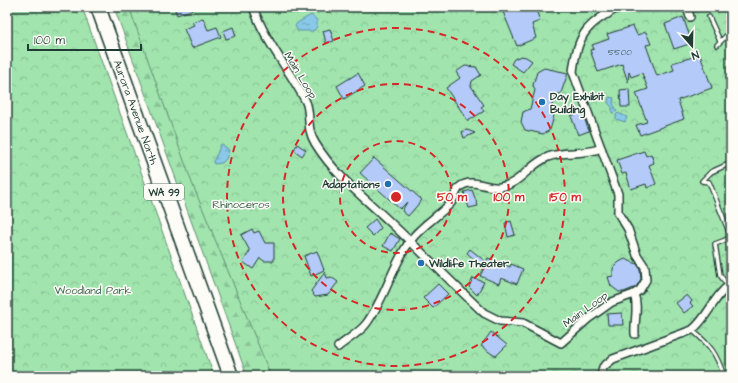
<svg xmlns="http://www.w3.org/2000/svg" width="738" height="383" viewBox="0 0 738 383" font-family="'Architects Daughter',sans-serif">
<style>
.forest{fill:url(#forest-firs);stroke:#609071}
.park{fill:url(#park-crowns);stroke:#609071}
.water{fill:url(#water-ripples);stroke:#5f90a1}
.building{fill:#b4cbf9;stroke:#1f3d34}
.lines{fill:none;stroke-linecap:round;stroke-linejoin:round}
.lane-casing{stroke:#1f3d34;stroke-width:6}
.street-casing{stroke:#1f3d34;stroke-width:10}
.highway-casing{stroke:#1f3d34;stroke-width:17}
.lane{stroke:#fdfcf7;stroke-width:3.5}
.street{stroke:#fdfcf7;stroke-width:7}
.highway{stroke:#fdfcf7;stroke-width:14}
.ring{fill:none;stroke:#d62828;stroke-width:2;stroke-dasharray:7 5}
.poi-dot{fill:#1f6fb2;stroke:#fdfcf7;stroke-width:1.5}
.labels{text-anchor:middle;stroke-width:3;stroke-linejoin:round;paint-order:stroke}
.number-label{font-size:9px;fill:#446065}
.shield{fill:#fdfcf7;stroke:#62766e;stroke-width:1}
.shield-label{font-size:10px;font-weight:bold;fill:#1f3d34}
.street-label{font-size:11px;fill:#1f3d34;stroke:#fdfcf7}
.poi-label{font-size:11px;font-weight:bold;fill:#1f3d34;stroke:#fdfcf7;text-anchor:start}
.park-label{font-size:11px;fill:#395e4c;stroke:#fdfcf7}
.centre{fill:#d62828;stroke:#fdfcf7;stroke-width:2}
.ring-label{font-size:12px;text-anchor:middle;font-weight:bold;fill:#d62828;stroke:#fdfcf7;stroke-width:3;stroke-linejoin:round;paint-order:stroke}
</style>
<defs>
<pattern id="forest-firs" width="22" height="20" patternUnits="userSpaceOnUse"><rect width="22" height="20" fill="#a1e4ae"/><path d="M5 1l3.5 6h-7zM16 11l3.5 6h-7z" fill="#8ac496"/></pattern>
<pattern id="park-crowns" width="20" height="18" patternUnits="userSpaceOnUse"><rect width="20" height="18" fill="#a1e4ae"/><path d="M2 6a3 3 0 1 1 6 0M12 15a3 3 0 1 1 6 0" fill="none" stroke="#8ac496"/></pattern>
<pattern id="water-ripples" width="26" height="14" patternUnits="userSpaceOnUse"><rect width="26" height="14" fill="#89c8e9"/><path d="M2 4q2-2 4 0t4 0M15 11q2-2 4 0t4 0" fill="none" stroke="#6fa4be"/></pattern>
</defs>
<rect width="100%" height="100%" fill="#fdfcf7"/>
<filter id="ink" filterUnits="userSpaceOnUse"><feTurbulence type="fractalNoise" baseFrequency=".025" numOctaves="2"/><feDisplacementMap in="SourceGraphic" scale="8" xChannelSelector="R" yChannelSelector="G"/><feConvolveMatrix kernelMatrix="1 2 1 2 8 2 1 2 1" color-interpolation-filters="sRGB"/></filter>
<g filter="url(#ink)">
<!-- forest -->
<path class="forest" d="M114 7H138L291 376H247Z"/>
<!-- park -->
<g class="park">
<path d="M7 7H82L214 376H7Z"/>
<path d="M129 7H723L731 29V376H271L192 183Z"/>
</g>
<!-- water -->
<g class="water">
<path d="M311 15 317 20V27L313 31H298L295 26 297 23Z"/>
<path d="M609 97 614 98 613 103 617 111 614 113H612V107L608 103Z"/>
<path d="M618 113 627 117 625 122 616 119V115Z"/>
<path d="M221 144 229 150 226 159 222 163 214 164 213 161C217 156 218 150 221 144Z"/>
</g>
<!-- building -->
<g class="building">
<path d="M174 7H197V8L177 15Z"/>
<path d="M501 7H535L540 21 532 24 536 38 517 46Z"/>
<path d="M683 17 692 43 674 49 665 24Z"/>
<path d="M203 18 208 30 217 27 221 37 192 48 184 29 194 25 192 22Z"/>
<path d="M633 26 637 35 646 32 651 44 646 45 657 76 674 70 672 63 700 55 712 88 678 100 684 119 640 135 636 125 647 122 636 93 648 89 642 73 631 77 629 72 628 82 622 64 598 72 590 50 594 49 592 45 609 39 607 34Z"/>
<path d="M233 27 236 36 226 39 223 31Z"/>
<path d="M330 29 334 41 326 43 323 31Z"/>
<path d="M521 56 526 57 532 61 523 72 511 64 514 59Z"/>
<path d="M465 66 476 67 481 75 472 81 471 86 484 105 481 107 484 111 468 121 446 88 460 78 456 72Z"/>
<path d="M544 68 568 73 561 93 555 96 550 111 554 116 550 130 543 134 525 130 521 122 523 112 530 109 535 90 533 85 537 72Z"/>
<path d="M358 73 365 86 344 99 337 86Z"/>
<path d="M629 89 630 107H621L620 90Z"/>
<path d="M582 112 589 131 578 135 571 116Z"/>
<path d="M467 130 475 133 464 138 462 132Z"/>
<path d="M297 144 306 150 302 156 294 150Z"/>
<path d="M644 151 646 156 651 154 654 163 649 165 656 184 647 188 646 184 631 189 626 173 622 174 617 160Z"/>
<path d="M374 158 422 200 408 216 402 211 407 202 400 209 360 173Z"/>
<path d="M472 190 478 206 469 208 464 192Z"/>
<path d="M375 219 381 228 373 236 365 228Z"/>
<path d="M511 221 515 235 508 237 505 223Z"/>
<path d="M252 229 254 233 259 231 265 243H274V261H264L260 258 253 269 243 262 250 251 241 235Z"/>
<path d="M390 233 400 239 393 251 383 246Z"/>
<path d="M470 249 486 262 488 258 510 267 511 264 523 269 517 284 501 278 499 284 480 276 484 268 467 253Z"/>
<path d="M317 251 324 270 311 276 304 256Z"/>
<path d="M625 259 637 264 640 269 641 279 636 287 624 292H619L611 286 608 277 613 276V268L619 262Z"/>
<path d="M325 272 327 278 331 277 338 282 328 295 315 297 311 291Z"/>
<path d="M473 278 484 282 477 295 469 287Z"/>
<path d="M438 284 448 294 433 308 423 298Z"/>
<path d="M687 295 692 301 690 303 693 306 684 313 676 303Z"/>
<path d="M622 313 623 325H608L607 314Z"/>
<path d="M491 332 507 345 496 356 492 354 481 346Z"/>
</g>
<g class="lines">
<defs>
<g id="lane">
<path d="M709 17 720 41"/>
<path d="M717 45 731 31"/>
<path d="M731 163 711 172 702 181 709 182 731 237"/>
<path d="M728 286 720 275 715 244 731 238"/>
<path d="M692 330C711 346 716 353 724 376"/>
</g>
<g id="street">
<path d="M253 7C265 41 288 68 305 100 312 112 305 127 315 143 335 176 365 198 392 224 423 253 453 284 484 313L500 321 523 323 561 343 588 319 612 302 634 294 640 290 646 280 645 267 637 255 628 229 618 213V194L573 72C577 36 586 23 620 7"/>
<path d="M603 7 608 14"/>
<path d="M687 7 690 17"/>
<path d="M634 294C639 306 634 321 635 334"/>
<path d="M338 347C346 340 359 333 366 324 385 299 392 266 410 241 421 226 437 217 450 204 455 199 455 190 461 186 473 178 487 189 500 187 521 184 529 164 548 157 564 150 583 156 601 148"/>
<path d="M601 376 603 367 613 359 692 330C708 318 714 295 731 284"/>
</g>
<path id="highway" d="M98 7 231 376"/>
</defs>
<!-- lane casing -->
<use href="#lane" class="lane-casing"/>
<!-- street casing -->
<use href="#street" class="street-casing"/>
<!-- highway casing -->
<use href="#highway" class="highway-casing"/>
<!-- lane -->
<use href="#lane" class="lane"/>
<!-- street -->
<use href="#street" class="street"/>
<!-- highway -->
<use href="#highway" class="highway"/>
</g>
</g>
<!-- distance rings -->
<g class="ring">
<circle cx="396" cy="197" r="56"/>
<circle cx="396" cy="197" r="113"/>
<circle cx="396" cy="197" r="169"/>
</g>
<!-- markers -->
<g class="poi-dot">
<circle cx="542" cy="102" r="4"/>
<circle cx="388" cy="184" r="4"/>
<circle cx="421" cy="263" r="4"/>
</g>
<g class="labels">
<!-- number labels -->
<g class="number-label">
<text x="620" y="55">5500</text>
</g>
<!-- shield labels -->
<rect class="shield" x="144" y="184" width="40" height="16" rx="3"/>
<g class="shield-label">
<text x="164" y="196">WA 99</text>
</g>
<!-- street labels -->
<g class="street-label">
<text transform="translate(301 75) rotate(59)" y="4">Main Loop</text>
<text transform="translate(136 112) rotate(70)" y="4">Aurora Avenue North</text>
<text transform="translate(585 309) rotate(-36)" y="4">Main Loop</text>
</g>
<!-- poi labels -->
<g class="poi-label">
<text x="550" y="100">Day Exhibit<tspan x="550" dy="13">Building</tspan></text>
<text x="380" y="188" text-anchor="end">Adaptations</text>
<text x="429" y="267">Wildlife Theater</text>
</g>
<!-- park labels -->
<g class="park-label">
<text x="241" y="208">Rhinoceros</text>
<text x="93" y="294">Woodland Park</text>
</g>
</g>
<circle cx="396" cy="197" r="6" class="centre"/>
<g class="ring-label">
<text x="452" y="201">50 m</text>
<text x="509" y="201">100 m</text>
<text x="565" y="201">150 m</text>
</g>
<!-- margin -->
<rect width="738" height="383" fill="none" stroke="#fdfcf7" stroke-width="24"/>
<rect x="12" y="12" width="714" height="359" fill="none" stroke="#1f3d34" stroke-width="1.5" filter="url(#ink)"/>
<!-- north arrow -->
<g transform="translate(692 46) rotate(160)" stroke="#fdfcf7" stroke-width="3" paint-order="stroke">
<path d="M0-3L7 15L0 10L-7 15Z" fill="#1f3d34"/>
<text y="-6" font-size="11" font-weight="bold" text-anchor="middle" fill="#1f3d34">N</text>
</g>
<!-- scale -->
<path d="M28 44v6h113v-6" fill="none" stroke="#1f3d34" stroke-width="2"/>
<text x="34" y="44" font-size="12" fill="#1f3d34" stroke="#fdfcf7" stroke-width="3" paint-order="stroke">100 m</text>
</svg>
